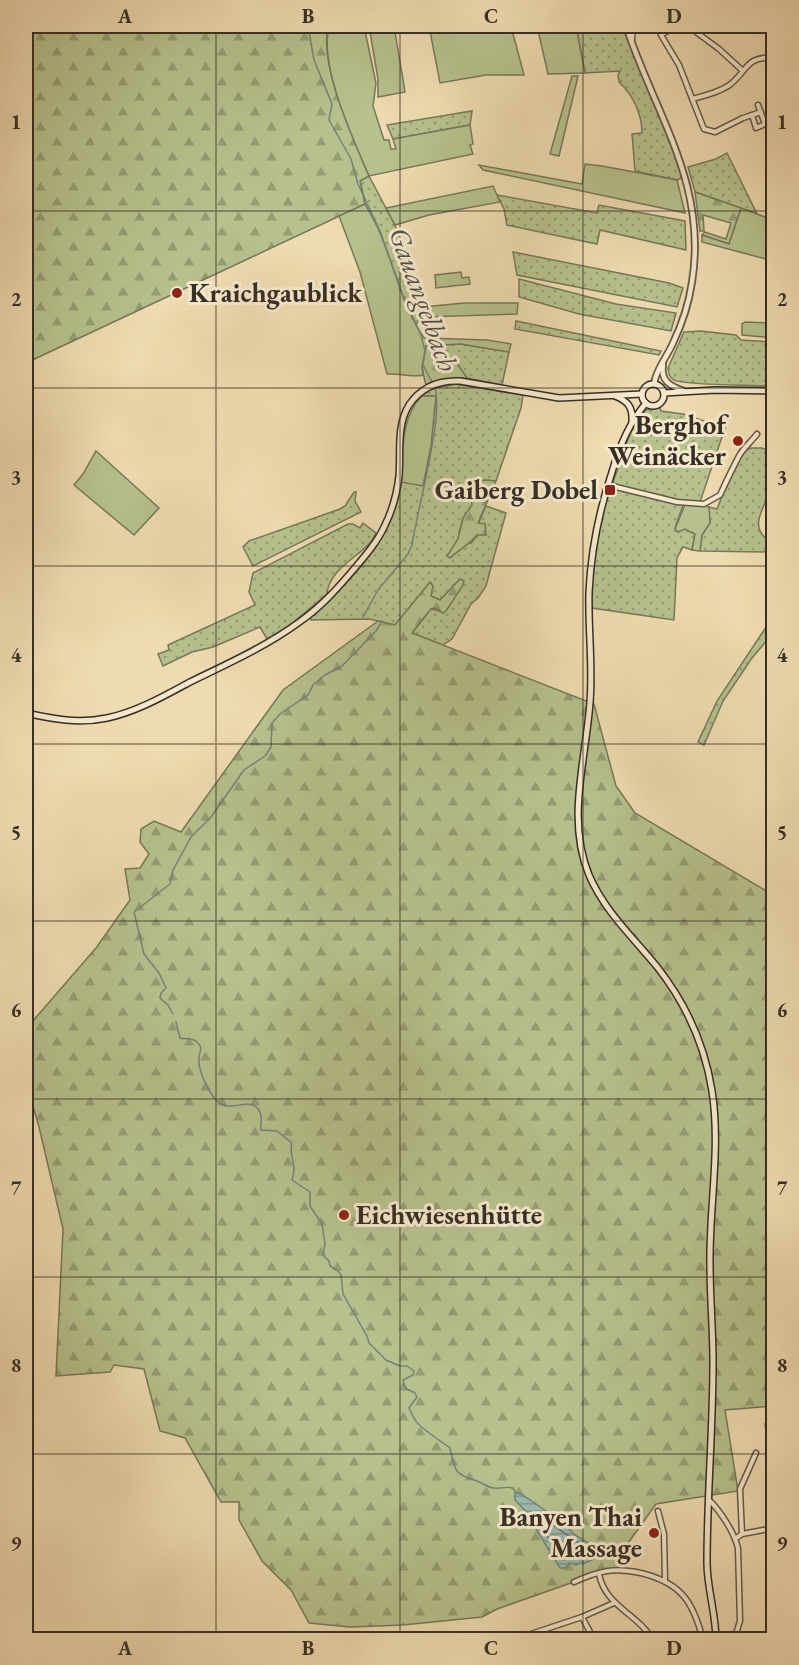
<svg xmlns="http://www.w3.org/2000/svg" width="799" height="1665" viewBox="0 0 799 1665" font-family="'EB Garamond',serif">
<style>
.grass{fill:url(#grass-dots);stroke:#767859;stroke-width:1.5}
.forest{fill:url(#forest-firs);stroke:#767859;stroke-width:1.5}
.garden{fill:#b6c18d;stroke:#767859;stroke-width:1.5}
.water{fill:url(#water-rules);stroke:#728378;stroke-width:1.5}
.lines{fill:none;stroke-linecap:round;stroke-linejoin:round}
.shore{stroke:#68756a;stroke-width:1.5}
.stream{stroke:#728378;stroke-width:1.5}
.minor-casing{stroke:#645a48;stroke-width:7}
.tertiary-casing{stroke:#645a48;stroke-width:8}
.secondary-casing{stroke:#362f25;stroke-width:8}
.minor{stroke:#f5e8cc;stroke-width:4}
.tertiary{stroke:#f5e8cc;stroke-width:4.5}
.secondary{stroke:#f5e8cc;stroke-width:5}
.grid{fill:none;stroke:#362f25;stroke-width:1.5;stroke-opacity:0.55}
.poi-dot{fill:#8f2418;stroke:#f5e8cc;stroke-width:2}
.labels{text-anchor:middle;stroke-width:6;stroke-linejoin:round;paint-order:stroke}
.poi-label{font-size:27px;font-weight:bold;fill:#362f25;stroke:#f5e8cc;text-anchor:end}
.water-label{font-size:28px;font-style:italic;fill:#4f5248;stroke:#f5e8cc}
.neatline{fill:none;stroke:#362f25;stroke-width:2}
.grid-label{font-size:20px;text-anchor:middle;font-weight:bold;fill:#362f25}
</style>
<defs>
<pattern id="grass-dots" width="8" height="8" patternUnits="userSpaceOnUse" patternTransform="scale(1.5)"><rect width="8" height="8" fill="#b6c18d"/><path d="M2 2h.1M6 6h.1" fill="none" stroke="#959d73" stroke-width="1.8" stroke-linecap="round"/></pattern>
<pattern id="forest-firs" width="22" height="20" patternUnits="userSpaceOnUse" patternTransform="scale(1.5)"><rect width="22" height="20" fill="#b6c18d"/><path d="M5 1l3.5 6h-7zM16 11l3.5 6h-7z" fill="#959d73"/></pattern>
<pattern id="water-rules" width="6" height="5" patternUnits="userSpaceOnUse" patternTransform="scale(1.5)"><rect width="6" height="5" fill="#9abbaf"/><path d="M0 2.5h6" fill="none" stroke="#7e988e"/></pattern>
</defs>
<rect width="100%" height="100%" fill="#efdbb1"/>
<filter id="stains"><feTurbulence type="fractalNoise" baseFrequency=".00333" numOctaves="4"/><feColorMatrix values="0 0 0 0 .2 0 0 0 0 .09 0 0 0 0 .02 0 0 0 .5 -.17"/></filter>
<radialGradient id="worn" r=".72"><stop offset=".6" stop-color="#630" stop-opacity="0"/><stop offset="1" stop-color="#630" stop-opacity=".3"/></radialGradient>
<!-- grass -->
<g class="grass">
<path d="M576 26H622L676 154 682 178 677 180 635 171 632 134 642 133C642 114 633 95 619 82L618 75 620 71 585 73Z"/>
<path d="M472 111 470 125 393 139 387 125Z"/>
<path d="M727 153 757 214 695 192 688 167 716 159Z"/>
<path d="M369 176 395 225 423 304 424 317 415 325 403 297 380 232 365 204 360 180Z"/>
<path d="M497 195 597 213 599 205 685 221 686 250 600 230 597 244 507 225 504 209Z"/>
<path d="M513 252 669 283 683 288 677 307 517 275Z"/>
<path d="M519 279 616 304 676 313 671 331 579 314 519 297Z"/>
<path d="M516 321 661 351 659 355 515 329Z"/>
<path d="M701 331 736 335 741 340 771 342 772 381 764 386C751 385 680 385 674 380 669 377 668 373 668 368L684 332Z"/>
<path d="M461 344 509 352 502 385 467 378 458 365 433 345Z"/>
<path d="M455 384 523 395 521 408 496 481 484 480 470 511 463 518 458 539 450 558 463 545 472 542 477 535 478 524 486 506 506 513 486 586 478 598 471 604 452 639 443 645 412 633 431 609 443 612 460 580 440 600 431 596 433 586 430 583 395 625 369 619 311 620V617C338 593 367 564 385 532 393 517 397 499 401 482L423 485 436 396H422L432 389Z"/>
<path d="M660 408 661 411 683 414 725 428 699 505H683L675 528 685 529 695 534 692 550 683 547 677 558 674 620 592 608 593 567 602 514 628 439 633 427 646 410Z"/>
<path d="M751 448H762L773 453C773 462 775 473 773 482 768 507 743 525 773 544V552L700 551 702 535 710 523 709 507 717 509C723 495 736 452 751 448Z"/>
<path d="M354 492H356L355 501 361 512 253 566 243 547 249 541 340 509 345 506Z"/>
<path d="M363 523 376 533C374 537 371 542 368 545 353 560 329 571 327 594L283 631 267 639 260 627 213 647 192 652 163 666 158 654 169 650 168 645 255 605 249 592 253 573 348 524H353L360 528Z"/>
<path d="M772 618 773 633 752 658 723 701 704 745 698 742 717 701Z"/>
</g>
<!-- forest -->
<g class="forest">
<path d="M26 26H328C319 67 353 137 369 176L360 181 365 204 26 363Z"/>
<path d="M695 192 741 208 729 244 702 235 705 232 726 239 731 223 703 215 704 231H700Z"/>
<path d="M433 345 458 365 467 378 445 379 426 385C422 371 420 359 426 346Z"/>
<path d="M484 480 496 481 478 523 485 524 486 535H477C470 544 459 550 450 558L447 556 458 539 463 518 472 505 470 486Z"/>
<path d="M460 579 464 581 463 585 446 611 443 613 435 608 431 609 412 633 594 704 616 786 635 813 773 895V1406L725 1410 738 1491 656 1504 626 1546 621 1571 593 1576 568 1584 497 1609 482 1617 403 1625 350 1627 309 1623 291 1590 262 1561 239 1520V1502H221L185 1438 160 1431 144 1369 114 1365 110 1372 56 1376 63 1229 39 1127 26 1083V1029L96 948 130 900 125 869 140 868 149 854 140 842 141 829 154 821 181 832 283 690 378 621 395 625 430 582 433 586 431 596 440 600Z"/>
</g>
<!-- garden -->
<g class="garden">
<path d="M329 26H364L376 83 373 106 384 140H389L391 149H396L393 139 470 125 473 144 470 145 473 154 369 176C353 138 319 67 329 26Z"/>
<path d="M369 26H394L405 92 378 97V79Z"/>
<path d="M429 26H511L524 75H486L440 83Z"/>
<path d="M537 26H576L585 73 548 74Z"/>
<path d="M572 76H578L559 156 550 154Z"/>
<path d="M585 164 602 166 677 180 685 213 483 170 479 165 582 184Z"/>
<path d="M493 186 500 202 429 215 395 225 386 208Z"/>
<path d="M365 204C370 213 376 223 380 233 395 268 402 306 424 338L487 340 511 344 509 352 461 344 426 346 422 367 423 375C417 378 398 373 387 374L360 272 339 216Z"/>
<path d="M741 208 773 220V261L702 242V235L729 244Z"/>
<path d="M461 272 462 278 469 277 470 284 436 288 435 275Z"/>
<path d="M464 303H518L517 314 424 317 423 307Z"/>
<path d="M745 322 767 323 770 328 768 334 764 337 742 335V324Z"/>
<path d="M422 396H436L431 446 423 486 401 482C403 454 400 417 422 396Z"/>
<path d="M96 451 159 508 134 535 74 485 83 474Z"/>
<path d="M686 502 709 507 710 523 702 535 700 551 692 550 695 534 685 529 678 532 675 529Z"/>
<path d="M773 1423H774L773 1479 765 1424Z"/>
</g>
<!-- water -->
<path class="water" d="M515 1493 521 1494 558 1519 575 1535 600 1550 594 1559 583 1564 582 1562 576 1565 570 1563 565 1568H560L534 1526 532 1518 515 1500Z"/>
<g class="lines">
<!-- shore -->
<path class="shore" d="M541 1516 588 1550V1554L584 1557 561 1560 540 1523 539 1519Z"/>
<!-- stream -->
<g class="stream">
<path d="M308 26 314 60 332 104 329 120 351 159 358 184 380 231 403 296 421 335 425 351 423 365 432 382"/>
<path d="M363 617 378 590 408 554 412 545C416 515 446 408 434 386"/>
<path d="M173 1014 168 1005 160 998 161 993 166 988 159 973 144 954 134 912 170 884 173 870 191 837 211 817 244 770 265 756 271 747 272 723 280 714 308 695 313 685 325 675 342 666 376 631 381 623"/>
<path d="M176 1022 180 1038C185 1040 192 1037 197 1042 204 1048 199 1051 199 1059 198 1071 210 1097 221 1104 233 1112 256 1093 261 1116 262 1121 260 1125 261 1130L277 1131 292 1143C288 1157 298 1163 292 1180L310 1192V1206L322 1224 325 1244 323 1255 329 1261 330 1266 338 1271 341 1275 343 1294 367 1336 369 1343 386 1360 400 1366H407L414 1371 413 1375 403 1380 405 1388 415 1393 417 1397 409 1408C411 1413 413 1417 416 1421 420 1428 442 1442 450 1448 455 1471 454 1474 477 1481 483 1483 488 1488 494 1488 501 1489 506 1486 513 1488L516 1493"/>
</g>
<defs>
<g id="minor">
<path d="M675 26 661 35 679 65 704 129 715 132 743 118 761 112"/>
<path d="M688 26 719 49 743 71"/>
<path d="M632 40 633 26"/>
<path d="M692 99C704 96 717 93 728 86 747 73 745 55 774 58"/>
<path d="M752 115 756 128 765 124 758 105"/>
<path d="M608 485 677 502 704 504 720 495C726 482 732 469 739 456 743 448 752 441 757 434"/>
<path d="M709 1500C721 1512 734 1532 738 1548L740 1621 734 1640"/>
<path d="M658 1511 664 1534 665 1581"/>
<path d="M742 1534 740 1489 756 1453"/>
<path d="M735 1539 742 1534 774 1528"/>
<path d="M599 1574C605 1606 638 1614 653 1640"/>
<path d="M574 1582C599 1571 613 1567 641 1573 681 1583 693 1601 703 1640"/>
<path d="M582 1617 591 1634 596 1640"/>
<path d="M736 1634 764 1640"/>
<path d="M516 1639 582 1617 614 1603"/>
</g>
<g id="tertiary">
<path d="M626 26C655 114 708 184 692 282 689 303 682 324 673 343 667 357 656 369 654 384"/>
<path d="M663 364C660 381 670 386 684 391"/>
</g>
<g id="secondary">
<circle cx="653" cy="395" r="11"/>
<path d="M664 393 715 390 774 391"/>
<path d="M615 396C628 401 633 407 632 422"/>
<path d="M646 403C629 423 619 447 612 472 599 511 591 551 589 592 588 629 593 666 590 702 586 760 566 819 589 875 605 912 633 937 658 968 686 1004 705 1046 712 1091 721 1148 709 1207 710 1265 710 1297 713 1330 713 1362 713 1429 707 1496 707 1563 707 1588 716 1614 716 1640"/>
<path d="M26 713C53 719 79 724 107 718 136 712 164 696 190 682 227 664 265 647 298 623 320 608 337 589 354 569 366 555 378 541 385 525 393 509 397 493 399 476 401 453 396 426 409 405 421 387 439 380 460 381L559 398 642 394"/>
</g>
</defs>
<!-- minor casing -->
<use href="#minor" class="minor-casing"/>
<!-- tertiary casing -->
<use href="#tertiary" class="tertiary-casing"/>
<!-- secondary casing -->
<use href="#secondary" class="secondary-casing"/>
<!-- minor -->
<use href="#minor" class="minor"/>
<!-- tertiary -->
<use href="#tertiary" class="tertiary"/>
<!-- secondary -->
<use href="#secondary" class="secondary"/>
</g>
<!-- grid -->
<path class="grid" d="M216 26V1640M400 26V1640M583 26V1640M26 211H774M26 388H774M26 566H774M26 744H774M26 921H774M26 1099H774M26 1277H774M26 1454H774"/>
<!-- markers -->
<g class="poi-dot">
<circle cx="177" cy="293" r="6"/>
<circle cx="738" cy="441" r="6"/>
<rect x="604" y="484" width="12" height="12" rx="3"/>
<circle cx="344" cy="1215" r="6"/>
<circle cx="654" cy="1533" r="6"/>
</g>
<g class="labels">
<!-- poi labels -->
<g class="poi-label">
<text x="189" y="302" text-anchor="start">Kraichgaublick</text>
<text x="726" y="434">Berghof<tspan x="726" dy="31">Weinäcker</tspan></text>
<text x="598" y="499">Gaiberg Dobel</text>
<text x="356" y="1224" text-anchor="start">Eichwiesenhütte</text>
<text x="642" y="1526">Banyen Thai<tspan x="642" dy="31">Massage</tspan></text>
</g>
<!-- water labels -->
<g class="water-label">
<text transform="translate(424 299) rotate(70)" y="10">Gauangelbach</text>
</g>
</g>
<!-- margin -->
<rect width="799" height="1665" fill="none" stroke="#efdbb1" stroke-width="66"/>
<rect x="33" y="33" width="733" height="1599" class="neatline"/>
<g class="grid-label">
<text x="125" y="23">A</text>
<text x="308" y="23">B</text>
<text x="491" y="23">C</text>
<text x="674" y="23">D</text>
<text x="16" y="129">1</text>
<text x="782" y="129">1</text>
<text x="16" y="306">2</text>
<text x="782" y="306">2</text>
<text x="16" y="484">3</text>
<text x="782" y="484">3</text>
<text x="16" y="662">4</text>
<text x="782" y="662">4</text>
<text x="16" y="839">5</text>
<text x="782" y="839">5</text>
<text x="16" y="1017">6</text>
<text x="782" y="1017">6</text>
<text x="16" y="1195">7</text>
<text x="782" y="1195">7</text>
<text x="16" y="1372">8</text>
<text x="782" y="1372">8</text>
<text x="16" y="1550">9</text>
<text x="782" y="1550">9</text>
<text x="125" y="1655">A</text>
<text x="308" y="1655">B</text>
<text x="491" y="1655">C</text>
<text x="674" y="1655">D</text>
</g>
<rect width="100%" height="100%" filter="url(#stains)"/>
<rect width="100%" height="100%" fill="url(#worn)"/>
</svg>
